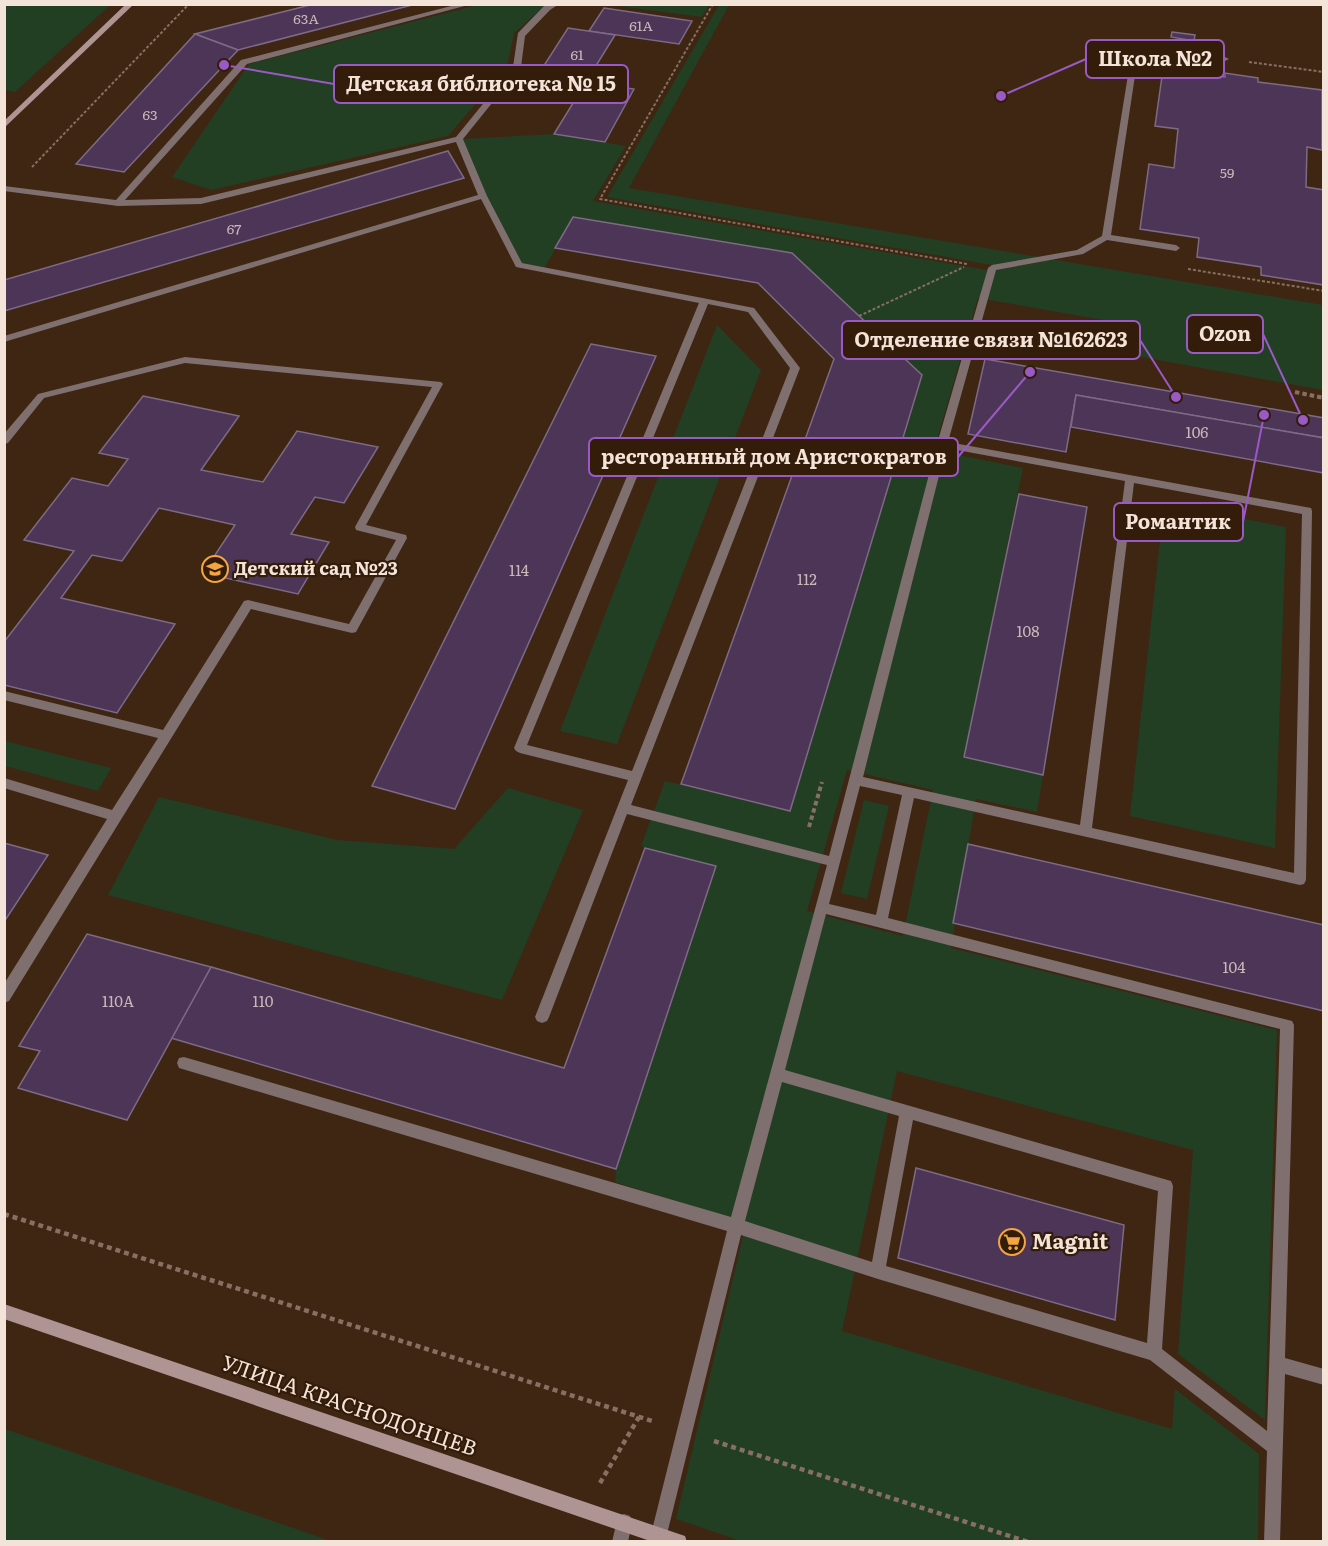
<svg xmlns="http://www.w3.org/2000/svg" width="1328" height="1546" viewBox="0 0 1328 1546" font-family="Literata,serif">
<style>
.green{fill:#223f23;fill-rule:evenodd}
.building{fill:#4d3557;stroke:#7d6a85;stroke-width:1.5}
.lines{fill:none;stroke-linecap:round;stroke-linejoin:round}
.path-far2{stroke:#867061;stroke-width:2;stroke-dasharray:3 2;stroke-linecap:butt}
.path-far1{stroke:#867061;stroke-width:4;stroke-dasharray:4.5 3;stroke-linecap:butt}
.path{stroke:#867061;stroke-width:4.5;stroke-dasharray:5 4;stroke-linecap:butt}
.service{fill:#806f6f;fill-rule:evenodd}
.minor{fill:#806f6f;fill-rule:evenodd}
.secondary{fill:#af9494;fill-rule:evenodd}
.labels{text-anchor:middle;stroke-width:4.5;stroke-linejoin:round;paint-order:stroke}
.far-number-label{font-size:14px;fill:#cab8b8}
.number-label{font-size:15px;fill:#cab8b8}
.poi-label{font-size:18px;font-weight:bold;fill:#f4e3d8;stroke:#331c09;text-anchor:start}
.near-poi-label{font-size:21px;font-weight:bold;fill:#f4e3d8;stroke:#331c09;text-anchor:start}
.near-street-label{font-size:21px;fill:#f4e3d8;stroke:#331c09}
.leader{fill:none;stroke:#995ac5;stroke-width:2}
.callout-dot{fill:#995ac5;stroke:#331c09;stroke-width:2}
.callout{fill:#331c09;stroke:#995ac5;stroke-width:2}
.callout-label{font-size:20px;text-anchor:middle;font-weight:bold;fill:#f4e3d8}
</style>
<rect width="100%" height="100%" fill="#3e2613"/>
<!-- green -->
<g class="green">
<path d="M5 4H110V5L15 92 5 90Z"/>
<path d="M481 4 546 5 514 33 507 67 448 136 211 190 172 177 249 64Z"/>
<path d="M610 5H709L702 17Z"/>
<path d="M719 5H729L629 188 1323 305V390L1125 354 1127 324 978 298 934 450 1023 468 964 757 1043 775 1037 812 976 799 951 948 1277 1030 1265 1420 1178 1354 1193 1150 897 1071 842 1331 1172 1429 1175 1389 1259 1454 1258 1541 744 1542 676 1519 746 1223 615 1182 616 1169 716 866 641 846 665 781 790 811 922 375 792 253 573 217 545 267 522 263 486 196 463 139 554 134 626 146 593 201 986 270 992 268V265L607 197ZM847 770 933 790 903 936 807 911Z"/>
<path d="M717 325 761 370 617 744 560 731Z"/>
<path d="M1164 504 1286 527 1275 848 1130 816Z"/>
<path d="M5 741 111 768 98 791 5 766Z"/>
<path d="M508 788 583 810 502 1000 108 895 159 797 337 840 454 849Z"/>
<path d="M864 800 889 806 867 899 841 893Z"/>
<path d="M5 1429 331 1541H5Z"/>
</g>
<!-- building -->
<g class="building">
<path d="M314 4H416L238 50 195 34Z"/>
<path d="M604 8 692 21 679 44 589 31Z"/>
<path d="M568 28 615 35 586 82 538 75Z"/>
<path d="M1172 32 1195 35 1194 41 1171 37Z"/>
<path d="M195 34 238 50 124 172 76 164Z"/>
<path d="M1163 69 1225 77V73L1258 78V82L1322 90V150L1307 147 1306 187 1324 190V285L1261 275V267L1197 257 1199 238 1140 229 1149 164 1174 168 1178 129 1155 126Z"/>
<path d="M586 82 634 89 605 142 554 134Z"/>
<path d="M448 151 464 178 4 311V280Z"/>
<path d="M573 217 792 253 922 375 790 811 681 784 834 359 758 283 555 248Z"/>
<path d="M591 344 656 356 455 809 372 786Z"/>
<path d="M985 359 1324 418V438L1076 395 1066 452 968 434Z"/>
<path d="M1076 395 1324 438V473L1071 427Z"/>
<path d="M143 396 239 416 201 470 263 482 297 431 378 447 344 503 315 497 291 534 329 542 298 594 203 573 235 525 159 508 122 561 92 555 61 598 175 624 117 713 4 685V642L74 551 24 540 72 478 108 486 128 459 99 453Z"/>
<path d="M1019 494 1087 507 1043 775 964 757Z"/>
<path d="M4 843 48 855 4 922Z"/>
<path d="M968 844 1324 925V1011L953 923Z"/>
<path d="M645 848 716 866 616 1169 171 1038 211 967 564 1068Z"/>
<path d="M87 934 211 967 127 1120 18 1088 40 1051 19 1046Z"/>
<path d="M916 1168 1124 1225 1115 1320 898 1258Z"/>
</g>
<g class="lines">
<!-- path-far2 -->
<g class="path-far2">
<path d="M713 4 600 199 967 264"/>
<path d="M1249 62 1324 72"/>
<path d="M32 167 189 4"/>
<path d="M1188 269 1324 291"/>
<path d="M859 316 964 267"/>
</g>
<!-- path-far1 -->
<g class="path-far1">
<path d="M1295 392 1324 398"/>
<path d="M809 827 822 782"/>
</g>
<!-- path -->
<g class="path">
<path d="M4 1214 655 1422"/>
<path d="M714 1441 1028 1542"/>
<path d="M600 1483 639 1417"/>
</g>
<!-- service -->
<g class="service">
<path d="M459 4H472L247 64 125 200 201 198 456 137 513 67 518 33 544 6 559 4 550 10 525 36 521 67 463 139 487 196 522 263 754 308 800 368 631 805 829 856 937 444 988 268 992 265 1077 250 1102 236 1133 44 1225 57 1229 59 1225 61 1139 49 1111 235 1176 245 1180 248 1176 251 1107 240 1083 254 996 270 948 442 1311 508 1312 511 1306 880 1304 884 1300 885 914 798 888 918 1292 1021 1294 1025 1285 1358 1324 1369V1385L1285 1374 1280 1542H1264L1267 1451 1150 1360 878 1279 741 1235 667 1534 665 1540 661 1542 653 1540 651 1534 727 1231 179 1068 177 1063 179 1058 184 1057 731 1217 827 865 627 814 549 1017 547 1021 542 1023 537 1021 535 1017 628 780 520 753 516 751 514 748 699 303 516 267 481 199 4 342V336L478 195 456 142 201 204 118 206 4 191V186L116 200 241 60ZM708 304 748 312 790 368 632 771 527 745ZM946 448 1125 481 1080 825 863 777ZM1134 483 1302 514 1294 873 1092 828ZM860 786 902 795 876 915 829 904ZM826 914 1280 1029 1267 1431 1162 1349 1173 1186 1171 1181 785 1070ZM782 1082 899 1116 872 1262 745 1221ZM913 1120 1158 1191 1147 1343 886 1266Z"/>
<path d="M185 357 441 382 443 384 366 525 406 535 407 538 356 632 352 633 251 609 9 1001 4 1003V984L107 819 4 788V778L112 810 158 738 4 700V691L163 730 244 601 248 600 349 624 396 540 356 530 355 527 432 387 185 363 44 398 8 443 4 444V434L38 394Z"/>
</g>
<!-- minor -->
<path class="minor" d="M624 1514 630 1516 632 1522 628 1542H612L618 1516Z"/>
<!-- secondary -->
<g class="secondary">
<path d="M126 4H134L4 128V121Z"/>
<path d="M4 1304 679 1534 685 1536 687 1542H653L4 1319Z"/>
</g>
</g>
<!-- icons -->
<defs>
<symbol id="school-ring" viewBox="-11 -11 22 22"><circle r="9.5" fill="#331c09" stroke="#f2a541" stroke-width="1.5"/><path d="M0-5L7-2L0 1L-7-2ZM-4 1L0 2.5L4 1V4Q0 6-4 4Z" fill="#f2a541"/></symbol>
<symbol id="supermarket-ring" viewBox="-11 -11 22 22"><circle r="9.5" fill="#331c09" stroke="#f2a541" stroke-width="1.5"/><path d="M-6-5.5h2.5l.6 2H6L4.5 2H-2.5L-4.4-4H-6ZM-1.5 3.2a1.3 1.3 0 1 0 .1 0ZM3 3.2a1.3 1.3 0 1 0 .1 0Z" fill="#f2a541"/></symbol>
</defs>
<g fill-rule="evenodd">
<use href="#school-ring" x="200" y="554" width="30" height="30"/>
<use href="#supermarket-ring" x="997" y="1227" width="30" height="30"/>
</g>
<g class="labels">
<!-- far-number labels -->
<g class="far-number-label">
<text x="306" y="24">63А</text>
<text x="641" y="31">61А</text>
<text x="577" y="60">61</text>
<text x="150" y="120">63</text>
<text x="1227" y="178">59</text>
<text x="234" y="234">67</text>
</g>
<!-- number labels -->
<g class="number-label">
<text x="1197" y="438">106</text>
<text x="519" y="576">114</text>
<text x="807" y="585">112</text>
<text x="1028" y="637">108</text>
<text x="1234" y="973">104</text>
<text x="118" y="1007">110А</text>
<text x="263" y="1007">110</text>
</g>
<!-- poi labels -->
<g class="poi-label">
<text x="234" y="575">Детский сад №23</text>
</g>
<!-- near-poi labels -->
<g class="near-poi-label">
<text x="1032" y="1249">Magnit</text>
</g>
<!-- near-street labels -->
<g class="near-street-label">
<text transform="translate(349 1406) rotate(19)" y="7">УЛИЦА КРАСНОДОНЦЕВ</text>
</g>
</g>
<!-- callouts -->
<path class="leader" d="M1001 96L1086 59M224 65L334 84M1303 420L1263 334M1176 397L1140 340M1030 372L958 457M1264 415L1243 522"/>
<g class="callout-dot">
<circle cx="1001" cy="96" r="6"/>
<circle cx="224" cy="65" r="6"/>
<circle cx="1303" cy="420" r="6"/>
<circle cx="1176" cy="397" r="6"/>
<circle cx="1030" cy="372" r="6"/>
<circle cx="1264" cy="415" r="6"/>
</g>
<g class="callout">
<rect x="1086" y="40" width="138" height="38" rx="6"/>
<rect x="334" y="65" width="294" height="38" rx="6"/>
<rect x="1187" y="315" width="76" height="38" rx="6"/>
<rect x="842" y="321" width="298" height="38" rx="6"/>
<rect x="589" y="438" width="369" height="38" rx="6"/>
<rect x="1114" y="503" width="129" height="38" rx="6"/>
</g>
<g class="callout-label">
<text x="1155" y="66">Школа №2</text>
<text x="481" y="91">Детская библиотека № 15</text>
<text x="1225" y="341">Ozon</text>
<text x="991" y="347">Отделение связи №162623</text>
<text x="774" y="464">ресторанный дом Аристократов</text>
<text x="1178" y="529">Романтик</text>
</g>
<!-- border -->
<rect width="1328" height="1546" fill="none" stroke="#f4e3d8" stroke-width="12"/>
</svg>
